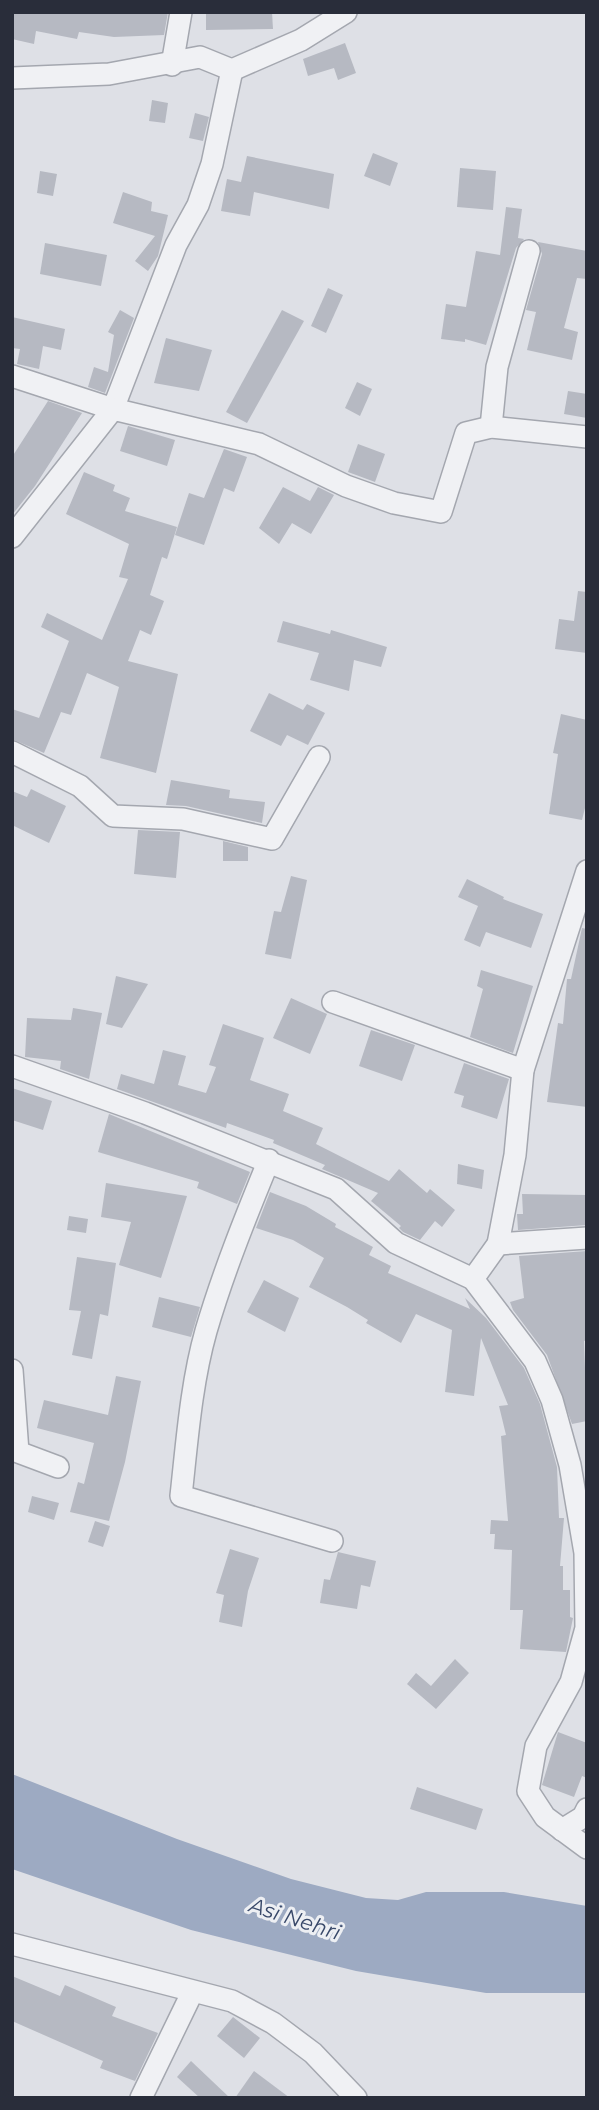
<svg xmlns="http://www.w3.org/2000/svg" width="599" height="2110" viewBox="0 0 599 2110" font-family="Montserrat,sans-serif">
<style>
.water{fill:#9daac2}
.building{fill:#b6b9c2}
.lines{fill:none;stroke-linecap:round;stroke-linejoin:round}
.minor-casing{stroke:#a4a7af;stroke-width:24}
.minor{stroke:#f0f1f4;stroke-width:21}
.labels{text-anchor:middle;stroke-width:6;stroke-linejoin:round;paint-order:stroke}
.water-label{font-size:21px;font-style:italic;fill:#384869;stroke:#edeff3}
</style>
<rect width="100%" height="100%" fill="#dee0e6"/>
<!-- water -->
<path class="water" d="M12 1774 177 1839 291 1879 366 1898 398 1900 426 1892H504L587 1906V1993H486L356 1971 191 1930 12 1869Z"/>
<!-- building -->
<g class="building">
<path d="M12 12H168L164 35 114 37 79 32 77 39 36 31 34 44 12 39Z"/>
<path d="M206 12H272L273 29 206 30Z"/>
<path d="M345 43 356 73 338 80 334 68 308 76 303 59Z"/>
<path d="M152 100 168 103 165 123 149 121Z"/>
<path d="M195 113 209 117 203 141 189 138Z"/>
<path d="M373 153 398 163 390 186 364 176Z"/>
<path d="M247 156 334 174 329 209 254 192 250 216 221 211 227 179 241 182Z"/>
<path d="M460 168 496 171 493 210 457 207Z"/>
<path d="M40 171 57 174 53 196 37 193Z"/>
<path d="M123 192 152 202 151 211 168 215 158 256 148 271 135 261 155 236 113 223Z"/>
<path d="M506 207 522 209 518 238 524 239 516 248 486 345 465 339V342L441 339 446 304 466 307 476 251 500 255Z"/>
<path d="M538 242 587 251V279L577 278 564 328 578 332 572 360 527 350 536 312 526 310 542 254Z"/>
<path d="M45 243 107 255 101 286 40 274Z"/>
<path d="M328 288 343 295 326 333 311 326Z"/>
<path d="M120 310 134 318 105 393 88 387 94 367 108 372 114 335 108 332Z"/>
<path d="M282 310 304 321 247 423 226 412Z"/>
<path d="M12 317 65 329 61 350 43 346 39 369 17 364 20 349 12 348Z"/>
<path d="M166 338 212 350 199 391 154 383Z"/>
<path d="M357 382 372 389 360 416 345 408Z"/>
<path d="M568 391 587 394V418L564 414Z"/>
<path d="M48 401 82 413 35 486 12 515V457Z"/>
<path d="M128 426 175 440 167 466 120 451Z"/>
<path d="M358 444 385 454 375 482 348 472Z"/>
<path d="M224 449 247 457 234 492 224 488 204 545 175 535 189 493 204 498Z"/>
<path d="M84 472 115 485 113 491 130 498 125 511 177 527 167 559 162 557 150 595 164 601 151 635 140 630 128 661 178 674 156 773 100 758 119 687 87 673 71 715 61 712 44 753 12 739V709L39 718 69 641 41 627 47 613 102 640 128 579 119 577 129 544 66 514Z"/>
<path d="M283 487 310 501 318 487 334 495 311 534 292 523 279 544 259 528Z"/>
<path d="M578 591 587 592V653L555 649 559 619 574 621Z"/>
<path d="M283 621 330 634 331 630 387 647 381 667 354 660 349 691 310 680 319 653 277 642Z"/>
<path d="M269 693 303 710 307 704 325 713 308 745 287 735 281 746 250 731Z"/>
<path d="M561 714 587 720V800L582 820 549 814 558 754 553 753Z"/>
<path d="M171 780 230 790 229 798 265 802 262 823 186 806 166 805Z"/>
<path d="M31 789 66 806 49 843 12 825V791L27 797Z"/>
<path d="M138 830 180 832 176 878 134 874Z"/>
<path d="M223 841 248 847V861H223Z"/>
<path d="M291 876 307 880 291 959 265 954 274 911 281 912Z"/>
<path d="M467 879 504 897 503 899 543 914 531 948 486 932 480 947 464 940 478 906 458 897Z"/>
<path d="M582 928 587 929V1107L547 1102 558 1023 563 1024 567 979H571Z"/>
<path d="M481 970 533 986 513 1053 470 1037 483 989 477 986Z"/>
<path d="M116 976 148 984 122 1028 106 1024Z"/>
<path d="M291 998 327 1014 310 1054 273 1038Z"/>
<path d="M73 1008 102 1013 89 1079 60 1069 61 1061 25 1057 27 1018 71 1020Z"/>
<path d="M223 1024 264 1038 250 1080 289 1094 283 1111 323 1128 316 1144 389 1181 399 1169 427 1193 430 1189 455 1210 442 1227 435 1221 420 1240 403 1232 399 1228 401 1226 371 1201 378 1193 322 1169 325 1165 273 1143 274 1140 227 1123 226 1128 117 1089 121 1074 154 1084 163 1050 186 1056 178 1085 206 1093 216 1067 209 1065Z"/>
<path d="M371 1030 415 1045 402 1081 359 1066Z"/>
<path d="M464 1063 509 1079 497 1119 461 1107 464 1096 454 1093Z"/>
<path d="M12 1088 52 1101 43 1130 12 1120Z"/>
<path d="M109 1114 250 1172 237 1204 197 1188 199 1182 98 1152Z"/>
<path d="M458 1164 484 1170 482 1189 457 1184Z"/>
<path d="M106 1183 187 1196 161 1278 119 1265 131 1222 101 1217Z"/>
<path d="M270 1192 306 1206 336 1224 335 1227 373 1247 369 1255 391 1266 388 1273 470 1309 465 1298 486 1318 524 1368 540 1404 557 1467 559 1518H564L560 1566H563V1590H570V1617L573 1618 566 1652 520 1649 523 1610H510L512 1550 494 1549 495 1534H490L491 1520 508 1521 501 1436 506 1435 499 1406 508 1405 481 1338 474 1396 445 1392 452 1330 416 1314 401 1343 366 1323 368 1320 347 1307 309 1287 324 1258 293 1240 256 1228Z"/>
<path d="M522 1194 587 1195V1225L518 1230 517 1214H523Z"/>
<path d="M69 1216 88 1219 86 1233 67 1230Z"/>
<path d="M587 1251V1340L584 1341 587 1421 572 1424 547 1355 513 1310 510 1302 524 1298 519 1256Z"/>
<path d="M77 1257 116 1263 108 1316 100 1314 92 1359 72 1355 81 1311 69 1310Z"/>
<path d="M264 1280 299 1298 285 1332 247 1312Z"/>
<path d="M159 1297 200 1307 191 1337 152 1327Z"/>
<path d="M116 1376 141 1381 125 1462 109 1521 70 1512 78 1482 84 1484 94 1443 37 1428 44 1400 108 1415Z"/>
<path d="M32 1496 59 1503 54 1520 28 1512Z"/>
<path d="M95 1521 110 1526 103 1547 88 1542Z"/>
<path d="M230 1549 259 1558 248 1591 242 1627 219 1622 224 1595 216 1593Z"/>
<path d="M338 1552 376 1561 370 1587 361 1585 357 1609 320 1603 324 1579 330 1580Z"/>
<path d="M455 1659 469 1673 436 1709 407 1684 416 1673 431 1686Z"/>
<path d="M558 1732 587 1743V1778L582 1776 574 1797 542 1785Z"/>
<path d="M417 1787 483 1809 476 1830 410 1809Z"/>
<path d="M12 1976 60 1996 65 1985 116 2007 112 2016 158 2033 135 2081 100 2068 103 2061 12 2021Z"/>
<path d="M233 2017 260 2038 244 2058 217 2036Z"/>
<path d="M191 2061 230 2098H200L177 2077Z"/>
<path d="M254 2071 290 2098H235Z"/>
</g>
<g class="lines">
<defs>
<g id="minor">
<path d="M172 65 181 12"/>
<path d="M12 78 109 74 200 57 232 70 301 40 346 12"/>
<path d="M12 376 113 409 176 245 198 205 212 164 232 70"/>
<path d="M491 427 497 367 529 251"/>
<path d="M12 537 113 409 259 444 346 486 394 503 441 512 466 433 491 427 587 437"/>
<path d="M12 752 80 786 113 816 183 819 272 839 319 757"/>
<path d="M333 1002 523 1070"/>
<path d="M12 1066 145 1113 336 1189 396 1243 473 1279 535 1361 552 1400 570 1465 585 1553 586 1628 571 1682 536 1746 528 1791 545 1817 587 1848"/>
<path d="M269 1160C246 1216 223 1273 206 1331 191 1384 187 1442 181 1496L332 1541"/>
<path d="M498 1244 587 1238"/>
<path d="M473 1279 498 1244 515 1155 523 1070 587 871"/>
<path d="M12 1370 18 1452 58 1467"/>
<path d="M562 1830 583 1817 587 1809"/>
<path d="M12 1944 232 2001 273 2023 313 2053 356 2098"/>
<path d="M141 2098 192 1993"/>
</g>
</defs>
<!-- minor casing -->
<use href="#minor" class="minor-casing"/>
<!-- minor -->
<use href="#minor" class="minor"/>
</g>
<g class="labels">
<!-- water labels -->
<g class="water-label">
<text transform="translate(295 1919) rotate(18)" y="7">Asi Nehri</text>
</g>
</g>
<!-- border -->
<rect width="599" height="2110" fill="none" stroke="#292d3a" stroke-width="28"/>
</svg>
